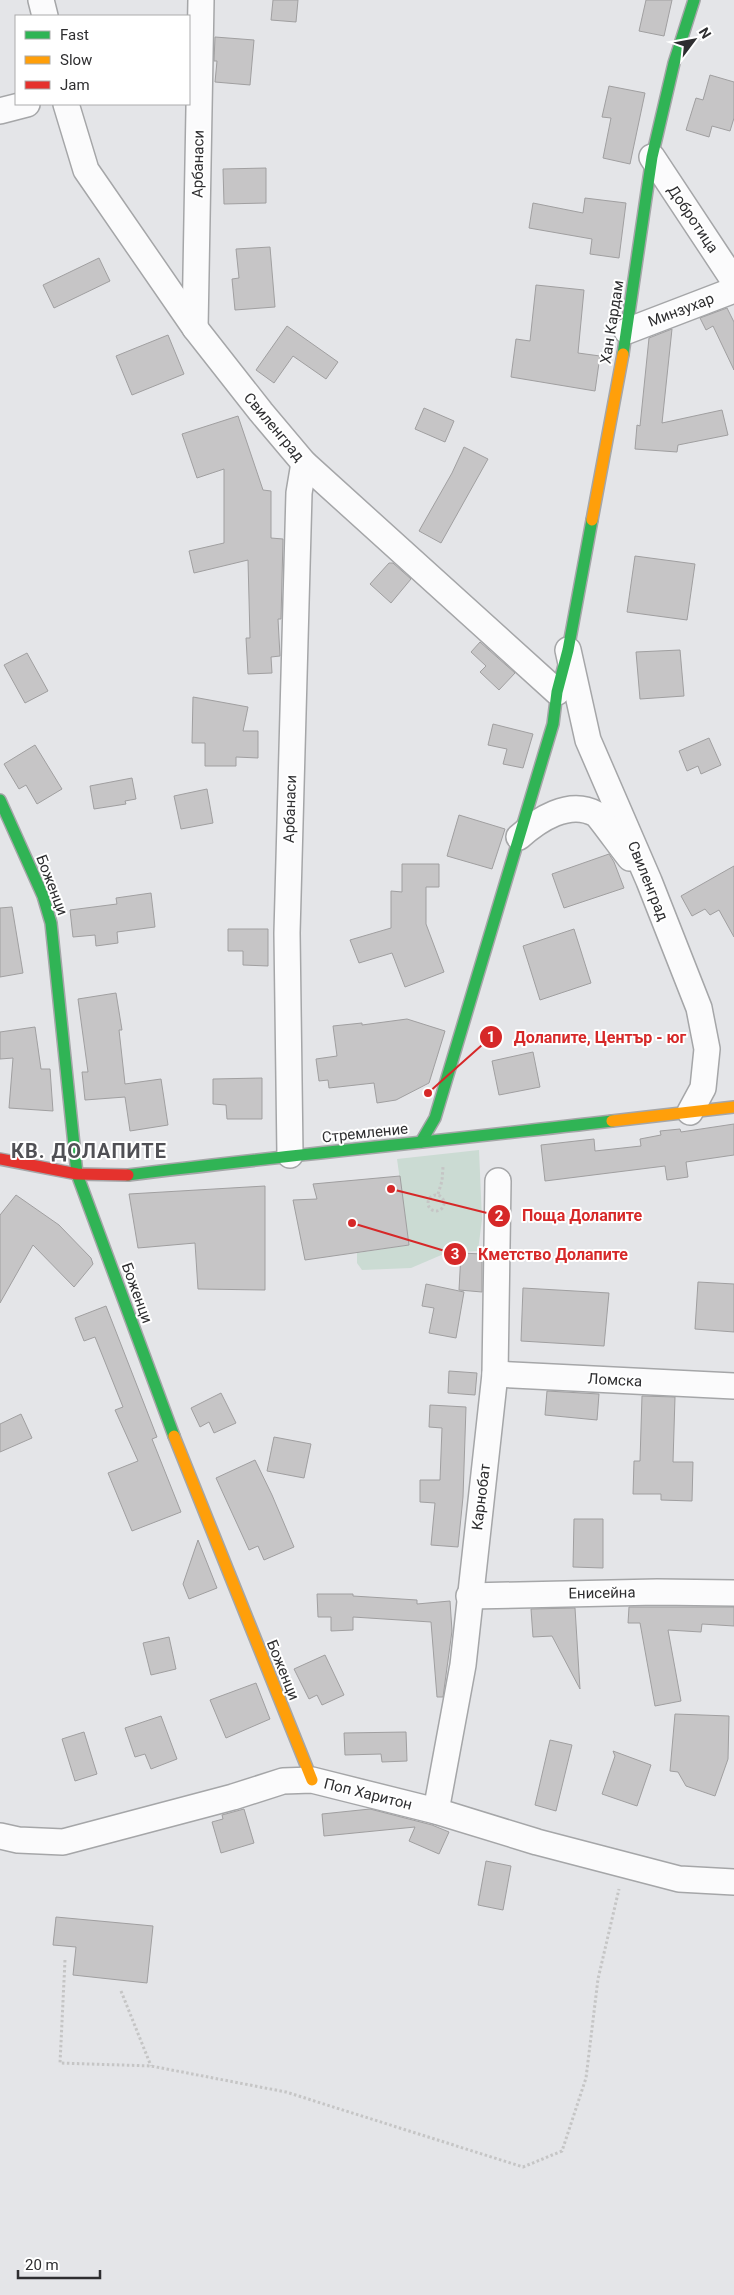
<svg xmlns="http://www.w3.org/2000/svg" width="734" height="2295" viewBox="0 0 734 2295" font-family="Roboto,sans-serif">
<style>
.green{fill:#cbdbd3}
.building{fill:#c6c5c6;stroke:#a09fa0}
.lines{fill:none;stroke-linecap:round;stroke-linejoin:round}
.street-casing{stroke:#a5a6a8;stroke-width:28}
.fast-casing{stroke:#a5a6a8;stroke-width:14}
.slow-casing{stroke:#a5a6a8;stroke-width:14}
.jam-casing{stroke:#a5a6a8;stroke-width:14}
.path{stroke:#c5c5c5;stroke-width:3;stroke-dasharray:2.5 2.5;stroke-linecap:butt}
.street{stroke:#fbfbfc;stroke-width:25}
.fast{stroke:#30b455;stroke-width:11}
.slow{stroke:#ff9f0a;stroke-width:11}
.jam{stroke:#e5322d;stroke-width:11}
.labels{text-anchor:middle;stroke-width:4;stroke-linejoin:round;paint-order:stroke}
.street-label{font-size:15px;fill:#2e2e30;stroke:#fff}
.district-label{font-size:20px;font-weight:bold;letter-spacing:1px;fill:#505055;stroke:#fff}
.leader{fill:none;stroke:#d62828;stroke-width:2}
.callout-dot{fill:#d62828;stroke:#fff;stroke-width:2}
.mark-label{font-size:15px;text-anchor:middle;font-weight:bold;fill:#fff}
.callout-label{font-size:16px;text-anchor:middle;font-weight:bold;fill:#d62828;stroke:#fff;stroke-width:4;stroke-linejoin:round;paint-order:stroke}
</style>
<rect width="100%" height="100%" fill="#e4e5e8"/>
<!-- green -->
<path class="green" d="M479 1150 482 1219 478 1251 446 1253 411 1268 362 1270 357 1263V1253L409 1245 397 1159Z"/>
<!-- building -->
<g class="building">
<path d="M273 0H298L296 22 271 20Z"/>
<path d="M646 0H672L664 36 639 31Z"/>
<path d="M215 37 254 40 250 85 215 82 217 61H214Z"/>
<path d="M710 75 734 82V118L730 131 712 126 709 137 686 130 696 98 703 100Z"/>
<path d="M609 86 645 93 630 164 603 158 611 118 602 117Z"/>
<path d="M266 168V203L224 204 223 169Z"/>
<path d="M585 198 626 203 619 258 590 254 592 239 529 228 533 203 583 213Z"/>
<path d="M270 247 275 307 235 310 232 279 239 278 236 249Z"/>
<path d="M99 258 110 281 54 308 43 285Z"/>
<path d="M536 285 584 290 578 353 600 356 595 391 511 377 516 339 530 341Z"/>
<path d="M727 308 734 322V370L713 326 706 330 700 318Z"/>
<path d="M287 326 338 362 326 379 293 356 274 383 256 370Z"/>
<path d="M672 329 662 423 722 410 728 435 678 445 677 452 635 449 637 425 640 426 649 338Z"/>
<path d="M168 335 184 374 132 395 116 356Z"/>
<path d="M424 408 454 421 445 442 415 429Z"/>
<path d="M238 416 263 490 271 491V538L283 539 281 619H278L280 656 271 657 272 673 248 674 246 638H250L248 560 194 573 189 551 224 543V469L197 478 182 434Z"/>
<path d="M464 447 488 459 441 543 419 531 452 473Z"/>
<path d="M635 556 695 564 687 620 627 612Z"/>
<path d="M389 563H393L411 579 391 603 370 584Z"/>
<path d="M480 642 515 673 499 690 480 672 486 666 471 652Z"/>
<path d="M680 650 684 696 640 699 636 652Z"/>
<path d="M27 653 48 691 25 703 4 665Z"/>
<path d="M193 697 248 707 243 731H258V758L236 757V766H205V743H192Z"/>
<path d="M493 724 533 734 523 768 503 764 507 749 488 745Z"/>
<path d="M709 738 721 765 701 774 698 766 687 771 679 751Z"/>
<path d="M35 745 62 789 37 804 26 785 19 789 4 764Z"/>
<path d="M132 778 136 799 125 801 126 804 94 809 90 786Z"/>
<path d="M207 789 213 823 181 829 174 796Z"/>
<path d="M459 815 505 829 492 869 447 856Z"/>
<path d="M609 854 614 862 624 888 564 908 552 874Z"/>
<path d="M402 864H439V887H426V924L444 972 405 987 392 953 359 963 350 940 391 928V891L402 892Z"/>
<path d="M734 866V937L719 910 710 915 705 909 692 916 681 896Z"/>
<path d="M151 893 155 927 117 932 118 943 96 946 95 935 73 937 70 910 117 904 116 898Z"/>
<path d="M12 907 23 973 0 977V908Z"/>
<path d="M228 929H268V966L243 965V951H228Z"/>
<path d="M574 929 591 983 540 1000 523 946Z"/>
<path d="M116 993 122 1030H119L125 1084 161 1079 168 1125 130 1131 125 1097 85 1100 82 1072H88L78 999Z"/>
<path d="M407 1019 445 1031 429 1083 396 1100 377 1103 374 1083 329 1088 328 1080 319 1081 316 1059 337 1056 333 1026 362 1023V1025Z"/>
<path d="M35 1027 41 1069H50L53 1111 9 1108 13 1058 0 1059V1032Z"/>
<path d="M533 1052 540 1087 499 1095 492 1061Z"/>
<path d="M262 1078V1119H227L226 1105 213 1104V1079Z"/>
<path d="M734 1124V1155L686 1162 688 1177 667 1180 665 1166 545 1181 541 1145 594 1139 595 1151 641 1146 640 1139 661 1135 660 1131 680 1129 681 1132Z"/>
<path d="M400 1176 409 1245 305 1260 293 1200 317 1199 313 1184Z"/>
<path d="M265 1186V1290L198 1289 195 1243 138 1248 129 1194Z"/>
<path d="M16 1195 59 1225 91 1258 93 1264 74 1287 33 1245 0 1303V1215Z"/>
<path d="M461 1253 482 1254V1292L459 1290Z"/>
<path d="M698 1282 734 1284V1332L695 1329Z"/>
<path d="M426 1284 464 1292 456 1338 429 1333 434 1308 422 1306Z"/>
<path d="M523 1288 609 1293 604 1346 521 1341Z"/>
<path d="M106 1306 157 1437 152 1439 181 1512 132 1531 108 1473 138 1461 115 1410 123 1407 95 1337 84 1341 75 1318Z"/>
<path d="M449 1371 477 1373 475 1395 448 1393Z"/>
<path d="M547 1391 599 1394 597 1420 545 1415Z"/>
<path d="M221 1393 236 1423 214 1433 209 1422 200 1427 191 1408Z"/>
<path d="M642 1396 675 1397 673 1462H693L692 1501 661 1500V1494H633L634 1461H640Z"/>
<path d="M430 1405 466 1407 463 1497 458 1547 431 1545 435 1503 420 1502V1480H440L442 1428 429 1427Z"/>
<path d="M21 1414 32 1438 0 1452V1424Z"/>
<path d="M274 1437 311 1444 304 1478 267 1471Z"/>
<path d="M255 1460 272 1495 294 1547 264 1560 258 1546 249 1550 216 1478Z"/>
<path d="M574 1519H603V1568L573 1567Z"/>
<path d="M198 1540 217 1588 189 1599 183 1584Z"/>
<path d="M317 1594H353V1596L417 1600V1604L450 1601 452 1631 443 1697H437L431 1622 353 1617V1630L331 1631V1617H318Z"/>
<path d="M629 1607H734V1626L702 1624 701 1632 668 1630 681 1701 655 1706 640 1623H628Z"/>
<path d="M575 1608 580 1689 552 1636 533 1637 531 1609Z"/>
<path d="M169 1637 176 1669 151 1675 143 1643Z"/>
<path d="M325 1655 344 1695 322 1705 317 1695 309 1699 294 1669Z"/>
<path d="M256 1683 270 1719 226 1738 210 1700Z"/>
<path d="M675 1714 729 1716 728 1759 715 1796 686 1786 678 1772 670 1771Z"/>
<path d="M161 1716 177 1759 151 1769 145 1754 135 1757 125 1728Z"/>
<path d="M84 1732 97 1774 75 1781 62 1739Z"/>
<path d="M406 1732 407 1761 382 1762 381 1754 345 1755 344 1733Z"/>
<path d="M550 1740 572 1745 556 1811 535 1805Z"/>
<path d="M613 1751 651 1765 637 1806 602 1794 615 1756Z"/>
<path d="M244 1809 254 1843 221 1853 212 1822 223 1819 222 1815Z"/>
<path d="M370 1809 432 1825 449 1832 439 1854 409 1841 415 1827 324 1836 322 1814Z"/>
<path d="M486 1861 511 1866 503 1910 478 1905Z"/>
<path d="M56 1917 153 1926 147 1983 73 1975 76 1947 53 1945Z"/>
</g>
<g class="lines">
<defs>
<g id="street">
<path d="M41 0 45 16"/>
<path d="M66 104 86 170 195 328 261 412 304 463 557 692"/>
<path d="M0 111 27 104"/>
<path d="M652 157 734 281"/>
<path d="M195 328 201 0"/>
<path d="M627 331 734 290"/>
<path d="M568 650 588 740 649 881 699 1008 707 1049 703 1088 690 1112"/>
<path d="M519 837C538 820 569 799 596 814 599 816 624 851 630 858"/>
<path d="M290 1155 287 933 299 493 304 463"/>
<path d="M495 1374 734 1386"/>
<path d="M469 1596 657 1592 734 1593"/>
<path d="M436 1811 463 1665 495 1374 498 1181"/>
<path d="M0 1836 18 1840 63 1842 233 1797 283 1781 312 1780 436 1811 537 1842 679 1879 734 1882"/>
</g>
<g id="fast">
<path d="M623 354 652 157 674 63 694 0"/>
<path d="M0 800 43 896 51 923 77 1174 174 1436"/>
<path d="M421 1142 435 1118 553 724 557 692 568 650 592 520"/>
<path d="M128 1175C289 1155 451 1140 612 1121"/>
</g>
<g id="slow">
<path d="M592 520 623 354"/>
<path d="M612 1121 734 1107"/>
<path d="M174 1436 312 1780"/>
</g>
<path id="jam" d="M0 1159 77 1174 128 1175"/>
</defs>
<!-- street casing -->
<use href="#street" class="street-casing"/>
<!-- fast casing -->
<use href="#fast" class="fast-casing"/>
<!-- slow casing -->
<use href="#slow" class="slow-casing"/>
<!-- jam casing -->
<use href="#jam" class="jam-casing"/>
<!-- path -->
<g class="path">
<path d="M438 1194 442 1181 443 1167"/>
<circle cx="436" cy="1203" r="8"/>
<path d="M65 1960 60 2063 151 2066 286 2092 523 2167 562 2151 586 2078 598 1979 619 1889"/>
<path d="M121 1991 151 2066"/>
</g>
<!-- street -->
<use href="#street" class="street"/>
<!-- fast -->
<use href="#fast" class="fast"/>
<!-- slow -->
<use href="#slow" class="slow"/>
<!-- jam -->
<use href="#jam" class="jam"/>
</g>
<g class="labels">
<!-- street labels -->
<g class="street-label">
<text transform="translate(198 164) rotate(-89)" y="5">Арбанаси</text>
<text transform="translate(693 219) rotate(56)" y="5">Добротица</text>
<text transform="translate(681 310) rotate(-21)" y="5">Минзухар</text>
<text transform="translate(612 322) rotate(-81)" y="5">Хан Кардам</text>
<text transform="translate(274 427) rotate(50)" y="5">Свиленград</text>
<text transform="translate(290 809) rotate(-88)" y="5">Арбанаси</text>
<text transform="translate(648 881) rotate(68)" y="5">Свиленград</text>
<text transform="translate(52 885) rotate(69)" y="5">Боженци</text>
<text transform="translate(365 1133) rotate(-6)" y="5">Стремление</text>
<text transform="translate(137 1293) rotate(70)" y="5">Боженци</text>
<text transform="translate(615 1380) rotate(3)" y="5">Ломска</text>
<text transform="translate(481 1497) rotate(-83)" y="5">Карнобат</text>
<text transform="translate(602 1593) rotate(-1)" y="5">Енисейна</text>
<text transform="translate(283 1670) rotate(68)" y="5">Боженци</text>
<text transform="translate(368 1794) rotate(14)" y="5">Поп Харитон</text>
</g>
<!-- district labels -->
<g class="district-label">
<text x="89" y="1158">КВ. ДОЛАПИТЕ</text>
</g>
</g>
<!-- callouts -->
<path class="leader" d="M428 1093L491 1037M391 1189L499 1216M352 1223L455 1254"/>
<g class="callout-dot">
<circle cx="428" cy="1093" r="5"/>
<circle cx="391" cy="1189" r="5"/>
<circle cx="352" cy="1223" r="5"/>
<circle cx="491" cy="1037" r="12"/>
<circle cx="499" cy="1216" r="12"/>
<circle cx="455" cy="1254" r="12"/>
</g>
<g class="mark-label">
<text x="491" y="1042">1</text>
<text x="499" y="1221">2</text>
<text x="455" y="1259">3</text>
</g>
<g class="callout-label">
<text x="600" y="1043">Долапите, Център - юг</text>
<text x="582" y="1221">Поща Долапите</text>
<text x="553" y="1260">Кметство Долапите</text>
</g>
<!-- legend -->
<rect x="15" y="15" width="175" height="90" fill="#ffffff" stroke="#ababac"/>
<rect x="25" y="31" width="25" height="8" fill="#30b455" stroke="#ababac"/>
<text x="60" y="40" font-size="15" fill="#2e2e30">Fast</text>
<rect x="25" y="56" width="25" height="8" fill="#ff9f0a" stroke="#ababac"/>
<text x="60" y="65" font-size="15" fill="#2e2e30">Slow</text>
<rect x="25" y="81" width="25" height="8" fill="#e5322d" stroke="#ababac"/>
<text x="60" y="90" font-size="15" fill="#2e2e30">Jam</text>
<!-- north arrow -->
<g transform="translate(694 40) rotate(58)" stroke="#ffffff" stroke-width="4" paint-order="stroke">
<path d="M0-4L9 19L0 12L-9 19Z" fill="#2e2e30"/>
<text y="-8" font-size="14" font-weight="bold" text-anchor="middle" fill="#2e2e30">N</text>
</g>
<!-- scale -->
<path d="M18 2270v8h82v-8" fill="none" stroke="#2e2e30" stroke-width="2.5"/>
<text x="25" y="2270" font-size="15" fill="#2e2e30" stroke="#ffffff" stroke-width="4" paint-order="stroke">20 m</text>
</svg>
